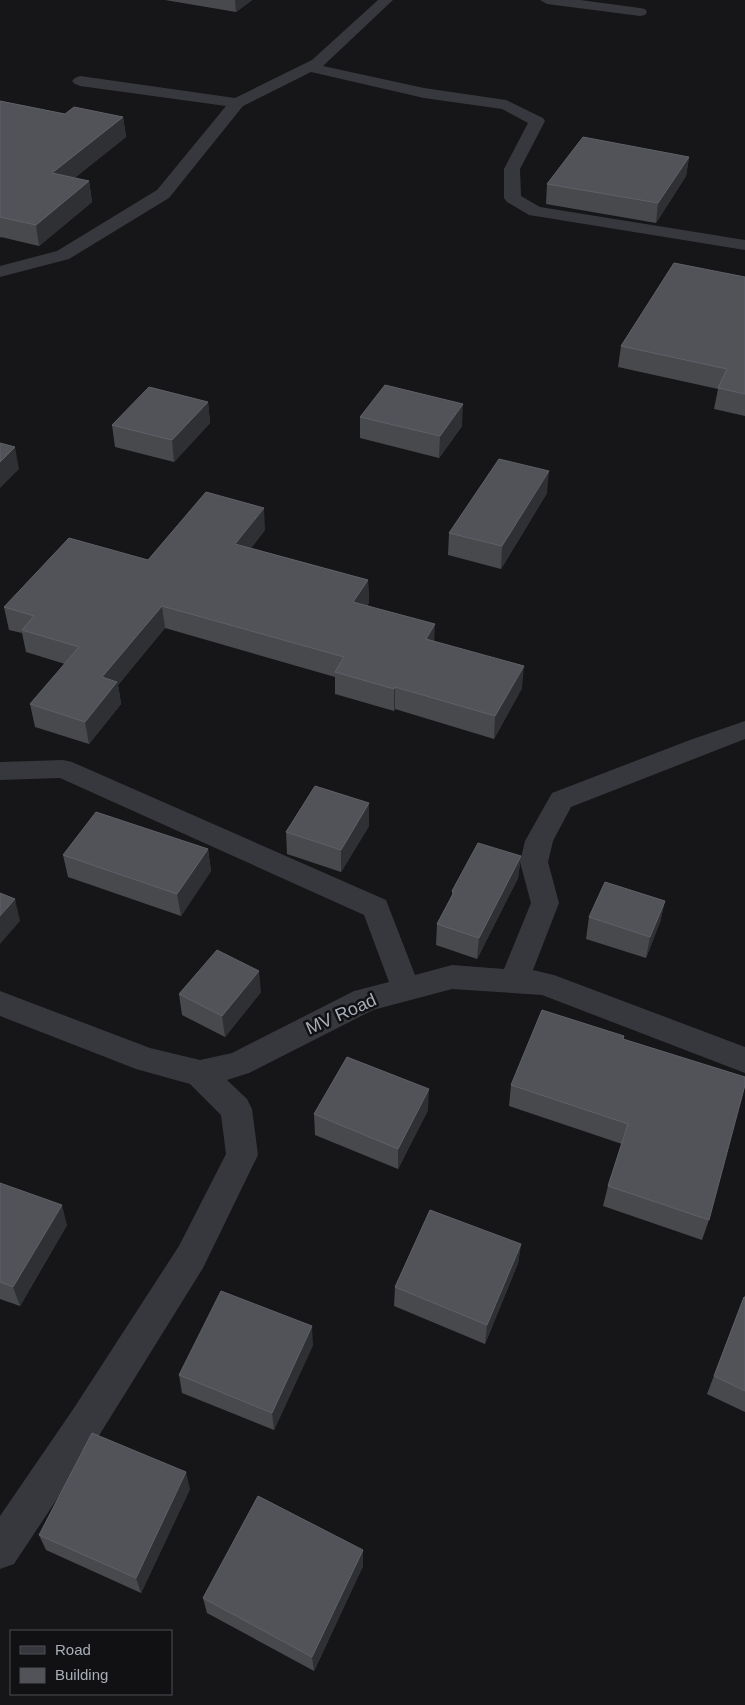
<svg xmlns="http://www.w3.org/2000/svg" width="745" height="1705" viewBox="0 0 745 1705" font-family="Helvetica,sans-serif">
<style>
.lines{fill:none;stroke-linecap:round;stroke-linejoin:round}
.street{fill:#37383d;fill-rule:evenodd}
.wall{fill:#47494d}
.shaded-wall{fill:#2f3033}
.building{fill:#525359;stroke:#5f6168}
.labels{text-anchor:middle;stroke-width:5;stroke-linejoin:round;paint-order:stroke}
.street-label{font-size:18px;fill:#a8adb8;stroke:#111113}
</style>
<rect width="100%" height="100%" fill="#161618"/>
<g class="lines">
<!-- street -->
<g class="street">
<path d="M378 0H393L323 66 424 88 506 100 543 118 545 121 520 169 521 196 540 207 745 240V250L529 215 507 202 504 198V169L528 123 502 109 424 98 311 72 243 106 169 198 69 259 0 277V266L57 251 157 190 226 106 80 86 75 84 72 81 75 78 80 76 235 98 312 60Z"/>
<path d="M540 0H580L640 8 645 9 647 12 645 15 640 16 547 4Z"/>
<path d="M745 721V739L571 807 553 841 548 862 559 903 533 970 554 975 745 1047V1073L542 995 452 989 373 1010 249 1073 227 1080 247 1099 252 1109 258 1155 203 1268 100 1434 14 1564 0 1569V1516L74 1408 179 1246 226 1154 221 1115 190 1084 136 1069 0 1016V991L150 1048 200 1060 232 1053 354 991 389 982 364 915 60 778 0 780V762L63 760 72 762 386 900 415 975 452 965 504 969 531 903 520 862 525 841 552 793 690 740Z"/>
</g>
</g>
<!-- wall -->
<g class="wall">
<path d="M165 0H252L236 12Z"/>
<path d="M0 101 65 114 123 117 126 137 74 178 89 181 92 202 39 246 1 237 0 238Z"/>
<path d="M689 157 686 176 656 223 546 204 547 184Z"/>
<path d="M745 277V416L714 409 718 389 618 367 621 346Z"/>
<path d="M208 402 210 423 174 462 115 447 112 425Z"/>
<path d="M360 417 462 426 439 458 360 438Z"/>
<path d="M547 493 501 569 448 555 449 533Z"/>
<path d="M265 530 251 548 368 580 369 603 367 605 522 688 494 739 395 709 394 711 335 694V677L165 628 118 685 121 704 89 744 35 727 30 704 65 664 26 652 22 633 9 630 4 607 148 560Z"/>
<path d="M369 803V826L341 872 287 854 286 832Z"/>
<path d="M208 849 211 871 181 916 68 877 63 855Z"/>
<path d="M521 856 518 878 477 959 436 945 437 924 452 895V891Z"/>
<path d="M665 901 660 922 646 958 586 939 589 917Z"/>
<path d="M261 992 225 1037 182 1015 179 994Z"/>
<path d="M624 1036 623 1040 709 1220 702 1240 603 1206 608 1186 622 1144 509 1106 511 1085Z"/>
<path d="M428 1110 398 1169 315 1135 314 1114Z"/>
<path d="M0 1183 67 1225 20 1306 0 1299Z"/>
<path d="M521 1244 518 1263 485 1344 394 1306 395 1287Z"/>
<path d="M744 1297H745V1412L707 1394Z"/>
<path d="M313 1345 274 1430 182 1393 179 1375Z"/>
<path d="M190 1489 141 1593 46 1550 39 1535Z"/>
<path d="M363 1550V1566L314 1671 207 1613 203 1598Z"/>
</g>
<!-- shaded-wall -->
<g class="shaded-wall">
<path d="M235 0H252L236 12Z"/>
<path d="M123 117 126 137 55 194 52 173Z"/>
<path d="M689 157 686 176 656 223 658 203Z"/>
<path d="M89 181 92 202 39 246 36 225Z"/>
<path d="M208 402 210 423 174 462 172 440Z"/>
<path d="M463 404 462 426 439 458 440 436Z"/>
<path d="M15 447 19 469 0 488V462Z"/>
<path d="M549 471 547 493 501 569 502 546Z"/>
<path d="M264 508 265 530 237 566 235 544Z"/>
<path d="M368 580 369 603 354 624 353 602Z"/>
<path d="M162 606 165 628 118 685 121 704 89 744 85 722 102 677Z"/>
<path d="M435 624 434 646 426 639Z"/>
<path d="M524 666 522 688 494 739 495 716Z"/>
<path d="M395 687V709L394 711V689Z"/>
<path d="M369 803V826L341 872V850Z"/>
<path d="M208 849 211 871 181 916 177 894Z"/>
<path d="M521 856 518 878 477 959 479 938Z"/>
<path d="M15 899 20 921 0 944V916Z"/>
<path d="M665 901 660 922 646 958 650 937Z"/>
<path d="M259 971 261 992 225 1037 222 1016Z"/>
<path d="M429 1089 428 1110 398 1169V1149Z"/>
<path d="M62 1205 67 1225 20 1306 13 1287Z"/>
<path d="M521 1244 518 1263 485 1344 487 1325Z"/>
<path d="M312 1326 313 1345 274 1430 272 1413Z"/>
<path d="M186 1472 190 1489 141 1593 136 1578Z"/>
<path d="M363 1550V1566L314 1671 312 1657Z"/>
</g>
<!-- building -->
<g class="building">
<path d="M0 101 65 114 74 107 123 117 52 173 89 181 36 225 0 217Z"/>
<path d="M583 137 689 157 658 203 547 184Z"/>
<path d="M674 263 745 277V394L718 388 727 369 621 346Z"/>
<path d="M385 385 463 404 440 436 360 417Z"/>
<path d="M149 387 208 402 172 440 112 425Z"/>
<path d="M0 443 15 447 0 462Z"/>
<path d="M499 459 549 471 502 546 449 533Z"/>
<path d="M206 492 264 508 235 544 368 580 353 602 435 624 426 639 524 666 495 716 395 687 394 689 335 672 344 657 162 606 102 677 117 682 85 722 30 704 79 647 22 630 34 616 4 607 69 538 148 560Z"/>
<path d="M315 786 369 803 341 850 286 832Z"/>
<path d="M96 812 208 849 177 894 63 855Z"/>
<path d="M478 843 521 856 479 938 437 924 454 892 452 891Z"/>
<path d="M605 882 665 901 650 937 589 917Z"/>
<path d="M0 893 15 899 0 916Z"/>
<path d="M217 950 259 971 222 1016 179 994Z"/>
<path d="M542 1010 624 1036 623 1039 745 1077V1085L709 1220 608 1186 628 1124 511 1085Z"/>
<path d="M347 1057 429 1089 398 1149 314 1114Z"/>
<path d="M0 1183 62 1205 13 1287 0 1282Z"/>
<path d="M430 1210 521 1244 487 1325 395 1287Z"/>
<path d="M221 1291 312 1326 272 1413 179 1375Z"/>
<path d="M744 1297H745V1391L714 1376Z"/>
<path d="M92 1433 186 1472 136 1578 39 1535Z"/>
<path d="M258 1496 363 1550 312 1657 203 1598Z"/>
</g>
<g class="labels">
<!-- street labels -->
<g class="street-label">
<text transform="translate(341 1014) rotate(-24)" y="6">MV Road</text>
</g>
</g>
<!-- legend -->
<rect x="10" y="1630" width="162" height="65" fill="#111113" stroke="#4d4f55"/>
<rect x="20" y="1646" width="25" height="8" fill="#37383d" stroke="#4d4f55"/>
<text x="55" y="1655" font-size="15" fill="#a8adb8">Road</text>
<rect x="20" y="1668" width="25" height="15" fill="#525359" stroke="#4d4f55"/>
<text x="55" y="1680" font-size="15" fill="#a8adb8">Building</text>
</svg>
